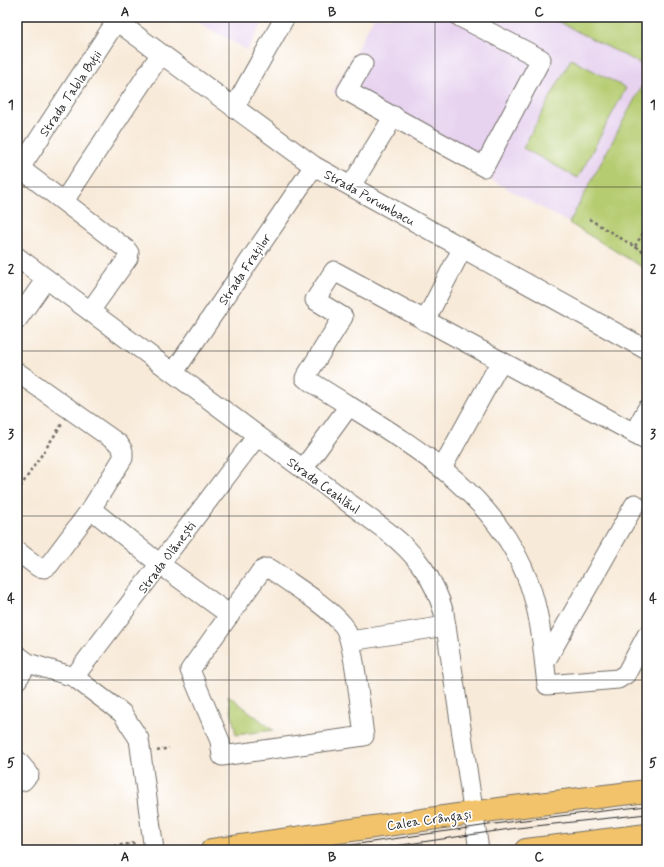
<svg xmlns="http://www.w3.org/2000/svg" width="664" height="867" viewBox="0 0 664 867" font-family="Mynerve,sans-serif">
<style>
.built{fill:#e7d2ef}
.green{fill:#b5cc71;stroke:#707c4e}
.lines{fill:none;stroke-linecap:round;stroke-linejoin:round}
.minor-casing{stroke:#736e68;stroke-width:21}
.major-casing{stroke:#736e68;stroke-width:24}
.path{stroke:#736e68;stroke-width:2.5;stroke-dasharray:3 3;stroke-linecap:butt}
.minor{stroke:#fff;stroke-width:19}
.major{stroke:#f2c36a;stroke-width:22}
.tram{stroke:#2b2b2b;stroke-width:1}
.grid{fill:none;stroke:#2b2b2b;stroke-width:1;stroke-opacity:0.55}
.labels{text-anchor:middle;stroke-width:3.5;stroke-linejoin:round;paint-order:stroke}
.street-label{font-size:13px;fill:#2b2b2b;stroke:#fff}
.neatline{fill:none;stroke:#2b2b2b;stroke-width:1.5}
.grid-label{font-size:13px;text-anchor:middle;font-weight:bold;fill:#2b2b2b}
</style>
<rect width="100%" height="100%" fill="#fff"/>
<filter id="ink" filterUnits="userSpaceOnUse"><feTurbulence type="fractalNoise" baseFrequency=".025" numOctaves="2"/><feDisplacementMap in="SourceGraphic" scale="8" xChannelSelector="R" yChannelSelector="G"/><feConvolveMatrix kernelMatrix="1 2 1 2 8 2 1 2 1" color-interpolation-filters="sRGB"/></filter>
<filter id="wash" filterUnits="userSpaceOnUse"><feTurbulence type="fractalNoise" baseFrequency=".012" numOctaves="4" result="noise"/><feDisplacementMap in="SourceGraphic" scale="16" xChannelSelector="R" yChannelSelector="G"/><feGaussianBlur stdDeviation="0.9" result="paint"/><feColorMatrix in="noise" values="0 0 0 0 0 0 0 0 0 0 0 0 0 0 0 0 0 1.4 0 .05"/><feComposite in="paint" operator="in"/></filter>
<g filter="url(#wash)">
<rect width="100%" height="100%" fill="#f8ead9"/>
<!-- built -->
<g class="built">
<path d="M189 17H266L247 50Z"/>
<path d="M374 17H549L647 67V76L569 223 333 92Z"/>
</g>
<!-- green -->
<g class="green">
<path d="M549 17H647V67Z"/>
<path d="M571 59 626 88 578 178 523 148Z"/>
<path d="M647 76V270L569 223Z"/>
<path d="M228 695 273 730 236 735Z"/>
</g>
</g>
<g filter="url(#ink)">
<g class="lines">
<defs>
<g id="minor">
<path d="M111 17 314 166 647 350"/>
<path d="M363 64 347 91 484 167 541 59 460 17"/>
<path d="M234 108 285 17"/>
<path d="M17 166 126 249 129 253 128 258 90 311"/>
<path d="M20 168 119 17"/>
<path d="M351 186 394 116"/>
<path d="M64 201 160 55"/>
<path d="M17 257 388 532C416 554 434 578 444 613L479 850"/>
<path d="M17 320 46 279"/>
<path d="M425 321 462 249"/>
<path d="M17 372 119 444 123 451V458L91 509 49 565 44 568 38 567 17 551"/>
<path d="M174 372 314 166"/>
<path d="M634 433 647 409"/>
<path d="M647 440 334 271 315 300 343 317 305 378C389 433 493 482 529 583 541 616 543 651 547 685L618 679 626 674 647 635"/>
<path d="M442 468 501 361"/>
<path d="M303 469 349 406"/>
<path d="M91 509 161 565 230 615"/>
<path d="M267 568 272 570C294 586 325 604 343 625 354 638 361 715 364 736L222 756 220 741 190 670 261 571Z"/>
<path d="M350 641 446 626"/>
<path d="M17 655 28 663 74 677 122 713 139 739 154 850"/>
<path d="M545 662 635 504"/>
<path d="M74 677 257 436"/>
<path d="M17 680 28 663"/>
<path d="M17 760 29 774 23 781 17 782"/>
</g>
<g id="major">
<path d="M212 850 514 807 647 791"/>
<path d="M526 850 647 835"/>
</g>
</defs>
<!-- minor casing -->
<use href="#minor" class="minor-casing"/>
<!-- major casing -->
<use href="#major" class="major-casing"/>
<!-- path -->
<g class="path">
<path d="M644 92 647 94"/>
<path d="M589 219 647 254"/>
<path d="M635 246 647 227"/>
<path d="M17 492 62 424"/>
<path d="M157 751 169 748"/>
<path d="M84 850 136 843"/>
</g>
<!-- minor -->
<use href="#minor" class="minor"/>
<!-- major -->
<use href="#major" class="major"/>
<!-- tram -->
<g class="tram">
<path d="M317 850 516 821 647 806"/>
<path d="M368 850 517 828 647 814"/>
</g>
</g>
</g>
<!-- grid -->
<path class="grid" d="M229 17V850M435 17V850M17 187H647M17 351H647M17 516H647M17 680H647"/>
<g class="labels">
<!-- street labels -->
<g class="street-label">
<text transform="translate(70 93) rotate(-56)" y="5">Strada Tabla Buții</text>
<text transform="translate(370 197) rotate(29)" y="5">Strada Porumbacu</text>
<text transform="translate(244 269) rotate(-56)" y="5">Strada Fraților</text>
<text transform="translate(324 485) rotate(36)" y="5">Strada Ceahlăul</text>
<text transform="translate(166 557) rotate(-53)" y="5">Strada Olănești</text>
<text transform="translate(429 819) rotate(-8)" y="5">Calea Crângași</text>
</g>
</g>
<!-- margin -->
<rect width="664" height="867" fill="none" stroke="#fff" stroke-width="44"/>
<rect x="22" y="22" width="620" height="823" class="neatline"/>
<g class="grid-label">
<text x="125" y="16">A</text>
<text x="332" y="16">B</text>
<text x="539" y="16">C</text>
<text x="11" y="109">1</text>
<text x="653" y="109">1</text>
<text x="11" y="273">2</text>
<text x="653" y="273">2</text>
<text x="11" y="438">3</text>
<text x="653" y="438">3</text>
<text x="11" y="603">4</text>
<text x="653" y="603">4</text>
<text x="11" y="767">5</text>
<text x="653" y="767">5</text>
<text x="125" y="861">A</text>
<text x="332" y="861">B</text>
<text x="539" y="861">C</text>
</g>
</svg>
